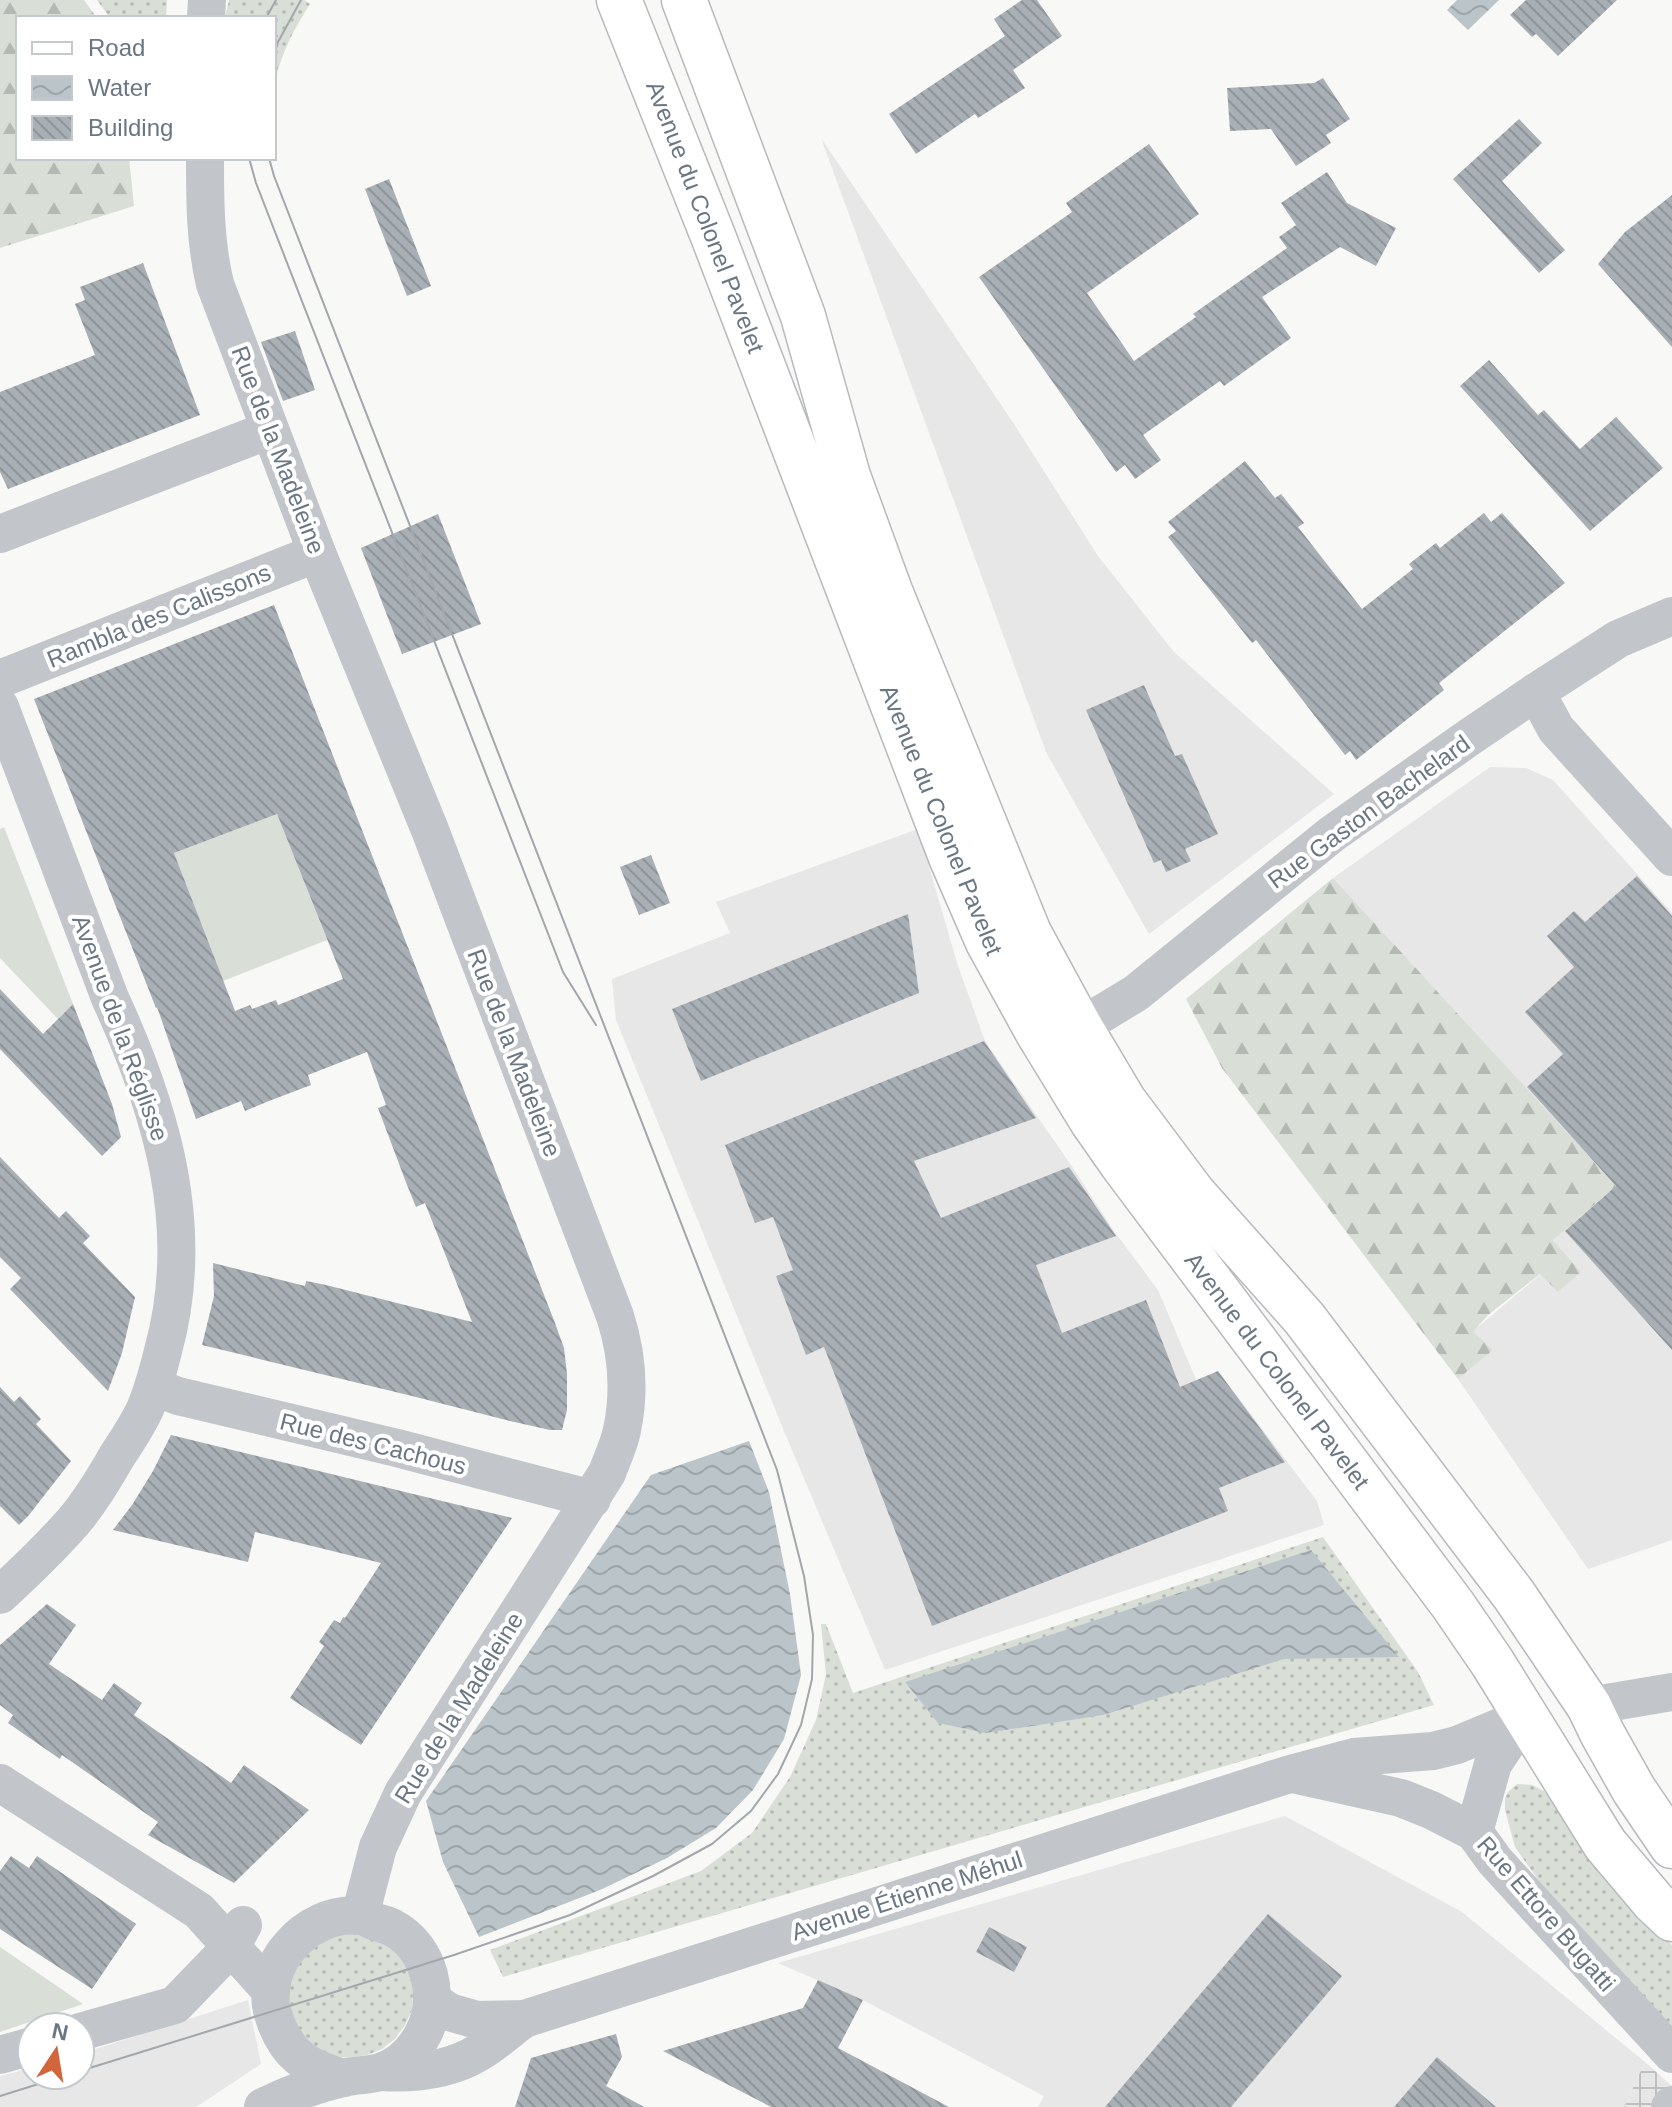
<svg xmlns="http://www.w3.org/2000/svg" width="1672" height="2107" viewBox="0 0 1672 2107" font-family="Helvetica,sans-serif">
<style>
.built{fill:#e6e7e6}
.industrial{fill:url(#industrial-grid)}
.grass{fill:url(#grass-dots)}
.forest{fill:url(#forest-firs)}
.garden{fill:#d9ded7}
.water{fill:url(#water-waves)}
.building{fill:url(#building-back-hatch);fill-rule:evenodd}
.lines{fill:none;stroke-linecap:round;stroke-linejoin:round}
.major-casing{stroke:#b6b9bd;stroke-width:47}
.minor{stroke:#c2c5c9;stroke-width:38}
.major{stroke:#fff;stroke-width:44}
.tram{stroke:#a2a7ac;stroke-width:2}
.labels{text-anchor:middle;stroke-width:8;stroke-linejoin:round;paint-order:stroke}
.street-label{font-size:24px;fill:#6a7783;stroke:#fff}
</style>
<defs>
<pattern id="industrial-grid" width="8" height="8" patternUnits="userSpaceOnUse" patternTransform="scale(2)"><rect width="8" height="8" fill="#e6e7e6"/><path d="M0 4h8M4 0v8" fill="none" stroke="#bec0c0"/></pattern>
<pattern id="grass-dots" width="8" height="8" patternUnits="userSpaceOnUse" patternTransform="scale(2)"><rect width="8" height="8" fill="#d9ded7"/><path d="M2 2h.1M6 6h.1" fill="none" stroke="#b4b9b4" stroke-width="1.8" stroke-linecap="round"/></pattern>
<pattern id="forest-firs" width="22" height="20" patternUnits="userSpaceOnUse" patternTransform="scale(2)"><rect width="22" height="20" fill="#d9ded7"/><path d="M5 1l3.5 6h-7zM16 11l3.5 6h-7z" fill="#b4b9b4"/></pattern>
<pattern id="water-waves" width="16" height="10" patternUnits="userSpaceOnUse" patternTransform="scale(2)"><rect width="16" height="10" fill="#bbc4c8"/><path d="M0 5q4-4 8 0t8 0" fill="none" stroke="#9ca4a8"/></pattern>
<pattern id="building-back-hatch" width="6" height="6" patternUnits="userSpaceOnUse" patternTransform="scale(2)"><rect width="6" height="6" fill="#a9b0b5"/><path d="M-1 5l2 2M0 0l6 6M5-1l2 2" fill="none" stroke="#8e9499"/></pattern>
</defs>
<rect width="100%" height="100%" fill="#f8f8f6"/>
<!-- built -->
<g class="built">
<path d="M821 138 1012 421 1098 556 1174 652 1334 794 1149 934 1046 752Z"/>
<path d="M1490 767 1526 768 1553 780 1672 913V1540L1588 1569 1458 1379 1493 1350 1472 1332 1541 1274 1581 1272 1553 1240 1615 1186 1333 878Z"/>
<path d="M918 829 958 966 985 1041 1073 1168 1114 1231 1158 1290 1197 1382 1221 1375 1317 1501 1324 1525 885 1670 784 1431 616 1020 612 979 730 933 716 902Z"/>
<path d="M1285 1816 1462 1912 1645 2062 1624 2107H1038L1044 2096 863 2000 778 1963Z"/>
<path d="M248 2000 261 2064 196 2107H0V2076L32 2068V2075H80V2054Z"/>
</g>
<!-- industrial -->
<path class="industrial" d="M1645 2062 1672 2086V2107H1624Z"/>
<!-- grass -->
<g class="grass">
<path d="M97 0H167L166 18H110Z"/>
<path d="M229 0H304L310 4C292 33 281 53 274 87V18H225Z"/>
<path d="M1323 1537 1418 1672 1434 1705 503 1977 490 1950 701 1871 752 1833 790 1777 816 1720 826 1674 821 1624H826L853 1693Z"/>
<path d="M1517 1784 1532 1785 1544 1791 1584 1848 1640 1915 1672 1945V2027L1541 1884 1515 1847 1505 1810V1798L1508 1792Z"/>
<path d="M349 1931 381 1939 405 1962 411 1977 413 1994 412 2010 405 2025 395 2039 382 2049 367 2055 350 2058 334 2056 319 2049 305 2039 289 2011 288 1978 304 1950Z"/>
</g>
<!-- forest -->
<g class="forest">
<path d="M0 0H84L97 18H18V158H129L134 206 0 248Z"/>
<path d="M1333 878 1616 1186 1553 1240 1581 1272 1558 1292 1540 1274 1488 1315 1473 1332 1493 1350 1458 1379 1222 1068 1186 999Z"/>
</g>
<!-- garden -->
<g class="garden">
<path d="M277 814 327 940 223 981 174 853Z"/>
<path d="M4 827 73 1004 58 1019 0 958V829Z"/>
<path d="M0 1947 83 2004 0 2032Z"/>
</g>
<!-- water -->
<g class="water">
<path d="M1457 0H1499L1468 30 1447 10Z"/>
<path d="M749 1441 769 1492 790 1594 801 1675 784 1739 753 1790 716 1828 667 1858 600 1890 479 1937 443 1862 426 1801 651 1475Z"/>
<path d="M1311 1550 1399 1657 1284 1659 1103 1715 986 1733 938 1723 905 1682Z"/>
</g>
<!-- building -->
<g class="building">
<path d="M1022 0H1037L1062 36 1013 70 1025 88 978 118 975 114 916 154 889 114 1005 36 994 19Z"/>
<path d="M1526 0H1617L1558 56 1536 34 1532 37 1510 15Z"/>
<path d="M1323 78 1350 119 1326 135 1331 143 1296 166 1271 129 1230 131 1227 88 1314 83Z"/>
<path d="M1519 119 1542 143 1502 181 1565 250 1539 273 1453 179Z"/>
<path d="M1149 144 1199 214 1087 293 1134 361 1196 317 1193 314 1287 248 1279 237 1296 225 1281 203 1327 172 1347 203 1396 228 1376 266 1340 247 1262 297 1291 338 1224 386 1220 381 1143 435 1161 460 1135 479 1125 465 1116 472 979 277 1072 212 1066 203Z"/>
<path d="M389 179 431 286 407 296 365 189Z"/>
<path d="M1672 195V347L1598 264 1625 232Z"/>
<path d="M143 263 200 415 8 489 0 472V392L95 355 75 304 85 300 80 287Z"/>
<path d="M295 331 315 390 283 401 261 342Z"/>
<path d="M1489 360 1538 415 1544 410 1580 449 1616 417 1663 468 1590 531 1460 386Z"/>
<path d="M1245 461 1275 498 1281 494 1304 523 1298 527 1362 609 1413 569 1409 564 1436 543 1440 548 1484 513 1491 522 1502 513 1565 583 1439 683 1444 690 1356 760 1350 751 1345 755 1256 640 1252 643 1168 537 1176 531 1168 522Z"/>
<path d="M438 514 481 624 402 654 361 548Z"/>
<path d="M274 605 555 1323 564 1348 567 1374V1410L562 1430H550L510 1421 412 1396 202 1345 214 1296 213 1263 305 1286 306 1281 326 1285 472 1322 425 1203 416 1207 407 1185 378 1108 386 1105 367 1052 308 1075 311 1085 269 1101 245 1111 241 1101 196 1119 157 1007 156 1008 34 699ZM277 814 343 979 278 1005 276 1000 252 1009 250 1005 235 1011 174 853Z"/>
<path d="M1144 685 1175 756 1182 754 1218 834 1185 849 1191 861 1166 872 1161 860 1154 863 1086 710Z"/>
<path d="M651 855 670 903 639 915 620 867Z"/>
<path d="M1637 876 1672 916V1350L1565 1231 1616 1186 1527 1087 1563 1054 1525 1012 1574 967 1547 936 1574 911 1585 922Z"/>
<path d="M908 914 919 993 701 1081 672 1009Z"/>
<path d="M0 989 43 1034 73 1004 112 1104 121 1137 102 1156 0 1049Z"/>
<path d="M984 1041 1036 1118 914 1161 941 1218 1069 1167 1116 1236 1036 1265 1062 1333 1146 1300 1180 1387 1218 1371 1285 1462 1219 1488 1228 1511 932 1626 824 1347 806 1355 776 1276 793 1270 773 1217 755 1223 725 1145Z"/>
<path d="M0 1157 59 1218 66 1211 90 1236 83 1243 135 1297 122 1353 108 1391 10 1289 21 1278 0 1257Z"/>
<path d="M0 1387 14 1402 20 1396 41 1419 36 1424 71 1461 29 1515 19 1525 0 1506Z"/>
<path d="M171 1435 512 1518 361 1745 290 1698 324 1646 319 1642 334 1620 340 1623 343 1617 345 1618 381 1563 255 1532 248 1562 113 1530 132 1505 153 1471Z"/>
<path d="M47 1604 76 1625 49 1664 102 1700 114 1683 142 1703 134 1715 231 1783 244 1765 309 1810 234 1883 148 1835 158 1822 62 1755 60 1759 8 1723 13 1715 0 1705V1645Z"/>
<path d="M11 1856 29 1868 37 1856 136 1924 92 1989 0 1929V1871Z"/>
<path d="M1268 1914 1342 1976 1231 2107H1105Z"/>
<path d="M989 1927 1027 1947 1014 1972 976 1952Z"/>
<path d="M818 1980 863 2000 838 2048 949 2107H771L663 2051 803 2008Z"/>
<path d="M616 2034 622 2057 606 2086 644 2107H515L531 2058Z"/>
<path d="M1437 2057 1496 2107H1394Z"/>
</g>
<g class="lines">
<defs>
<g id="major">
<path d="M619 0 713 236 951 857 988 942 1037 1031 1092 1121 1122 1164 1453 1605 1492 1662 1605 1844 1654 1902 1672 1919"/>
<path d="M684 0 803 316 848 476 890 591 1029 933 1080 1027 1124 1101 1193 1193 1304 1318 1514 1595 1589 1706 1602 1733 1634 1790 1672 1846"/>
</g>
</defs>
<!-- major casing -->
<use href="#major" class="major-casing"/>
<!-- minor -->
<g class="minor">
<path d="M206 18 207 0"/>
<path d="M205 158C205 201 205 242 215 284L317 553 430 830 615 1316C627 1353 630 1392 622 1430 619 1445 612 1459 607 1473L403 1793 378 1847 360 1916"/>
<path d="M0 534 269 430"/>
<path d="M0 679 317 553"/>
<path d="M1536 692 1556 729 1672 857"/>
<path d="M0 707 110 998C162 1111 197 1228 163 1351 158 1371 153 1390 145 1409 137 1426 127 1441 117 1456 104 1479 90 1502 73 1522 50 1548 25 1572 0 1595"/>
<path d="M1080 1027 1136 993 1332 834 1471 736 1536 692 1618 639 1672 616"/>
<path d="M154 1387 178 1396 397 1448 592 1499"/>
<path d="M1589 1706 1672 1692"/>
<path d="M1297 1775 1401 1798 1431 1810 1474 1832 1495 1861 1672 2054"/>
<path d="M0 1783 199 1911 271 1991"/>
<path d="M1474 1832 1493 1764 1524 1717"/>
<path d="M433 2001 449 2012 477 2020 524 2019 1290 1774 1354 1757 1433 1751 1457 1745 1524 1717"/>
<path d="M80 2032 175 2005 231 1947 243 1925"/>
<path d="M0 2055 32 2046"/>
<path d="M381 2072C414 2074 449 2070 478 2053 494 2044 509 2030 524 2019"/>
<path d="M263 2107C287 2095 317 2084 343 2078 366 2073 379 2077 400 2062 410 2054 418 2044 423 2034 442 1998 430 1948 393 1928 388 1925 382 1924 376 1922 371 1920 365 1916 359 1916 332 1913 306 1927 290 1946 274 1963 266 1992 273 2014 285 2054 306 2068 345 2078"/>
<path d="M1670 2107 1672 2105"/>
</g>
<!-- major -->
<use href="#major" class="major"/>
<!-- tram -->
<g class="tram">
<path d="M266 18 276 0"/>
<path d="M274 55 278 42 301 0"/>
<path d="M249 158 256 183 563 972 596 1025"/>
<path d="M80 2071 454 1955 570 1915 653 1876 712 1844 751 1811 778 1774 801 1725 812 1679 813 1635 804 1576 777 1470 274 176 269 158"/>
<path d="M0 2096 67 2075"/>
</g>
</g>
<g class="labels">
<!-- street labels -->
<g class="street-label">
<text transform="translate(705 217) rotate(69)" y="8">Avenue du Colonel Pavelet</text>
<text transform="translate(278 450) rotate(69)" y="8">Rue de la Madeleine</text>
<text transform="translate(159 616) rotate(-22)" y="8">Rambla des Calissons</text>
<text transform="translate(1369 812) rotate(-36)" y="8">Rue Gaston Bachelard</text>
<text transform="translate(941 820) rotate(68)" y="8">Avenue du Colonel Pavelet</text>
<text transform="translate(120 1028) rotate(70)" y="8">Avenue de la Réglisse</text>
<text transform="translate(514 1053) rotate(69)" y="8">Rue de la Madeleine</text>
<text transform="translate(1277 1371) rotate(53)" y="8">Avenue du Colonel Pavelet</text>
<text transform="translate(373 1444) rotate(14)" y="8">Rue des Cachous</text>
<text transform="translate(459 1708) rotate(-58)" y="8">Rue de la Madeleine</text>
<text transform="translate(907 1896) rotate(-18)" y="8">Avenue Étienne Méhul</text>
<text transform="translate(1546 1914) rotate(49)" y="8">Rue Ettore Bugatti</text>
</g>
</g>
<!-- legend -->
<rect x="16" y="16" width="260" height="144" fill="#ffffff" stroke="#c3c9cd" stroke-width="2"/>
<rect x="32" y="42" width="40" height="12" fill="#ffffff" stroke="#c3c9cd" stroke-width="2"/>
<text x="88" y="56" font-size="24" fill="#6a7783">Road</text>
<rect x="32" y="76" width="40" height="24" fill="url(#water-waves)" stroke="#c3c9cd" stroke-width="2"/>
<text x="88" y="96" font-size="24" fill="#6a7783">Water</text>
<rect x="32" y="116" width="40" height="24" fill="url(#building-back-hatch)" stroke="#c3c9cd" stroke-width="2"/>
<text x="88" y="136" font-size="24" fill="#6a7783">Building</text>
<!-- north arrow -->
<g transform="translate(56 2051) rotate(12)"><circle r="38" fill="#ffffff" stroke="#c3c9cd" stroke-width="2"/>
<path d="M0-6L14 30L0 20L-14 30Z" fill="#d2653b"/>
<text y="-12" font-size="22" font-weight="bold" text-anchor="middle" fill="#6a7783">N</text>
</g>
</svg>
